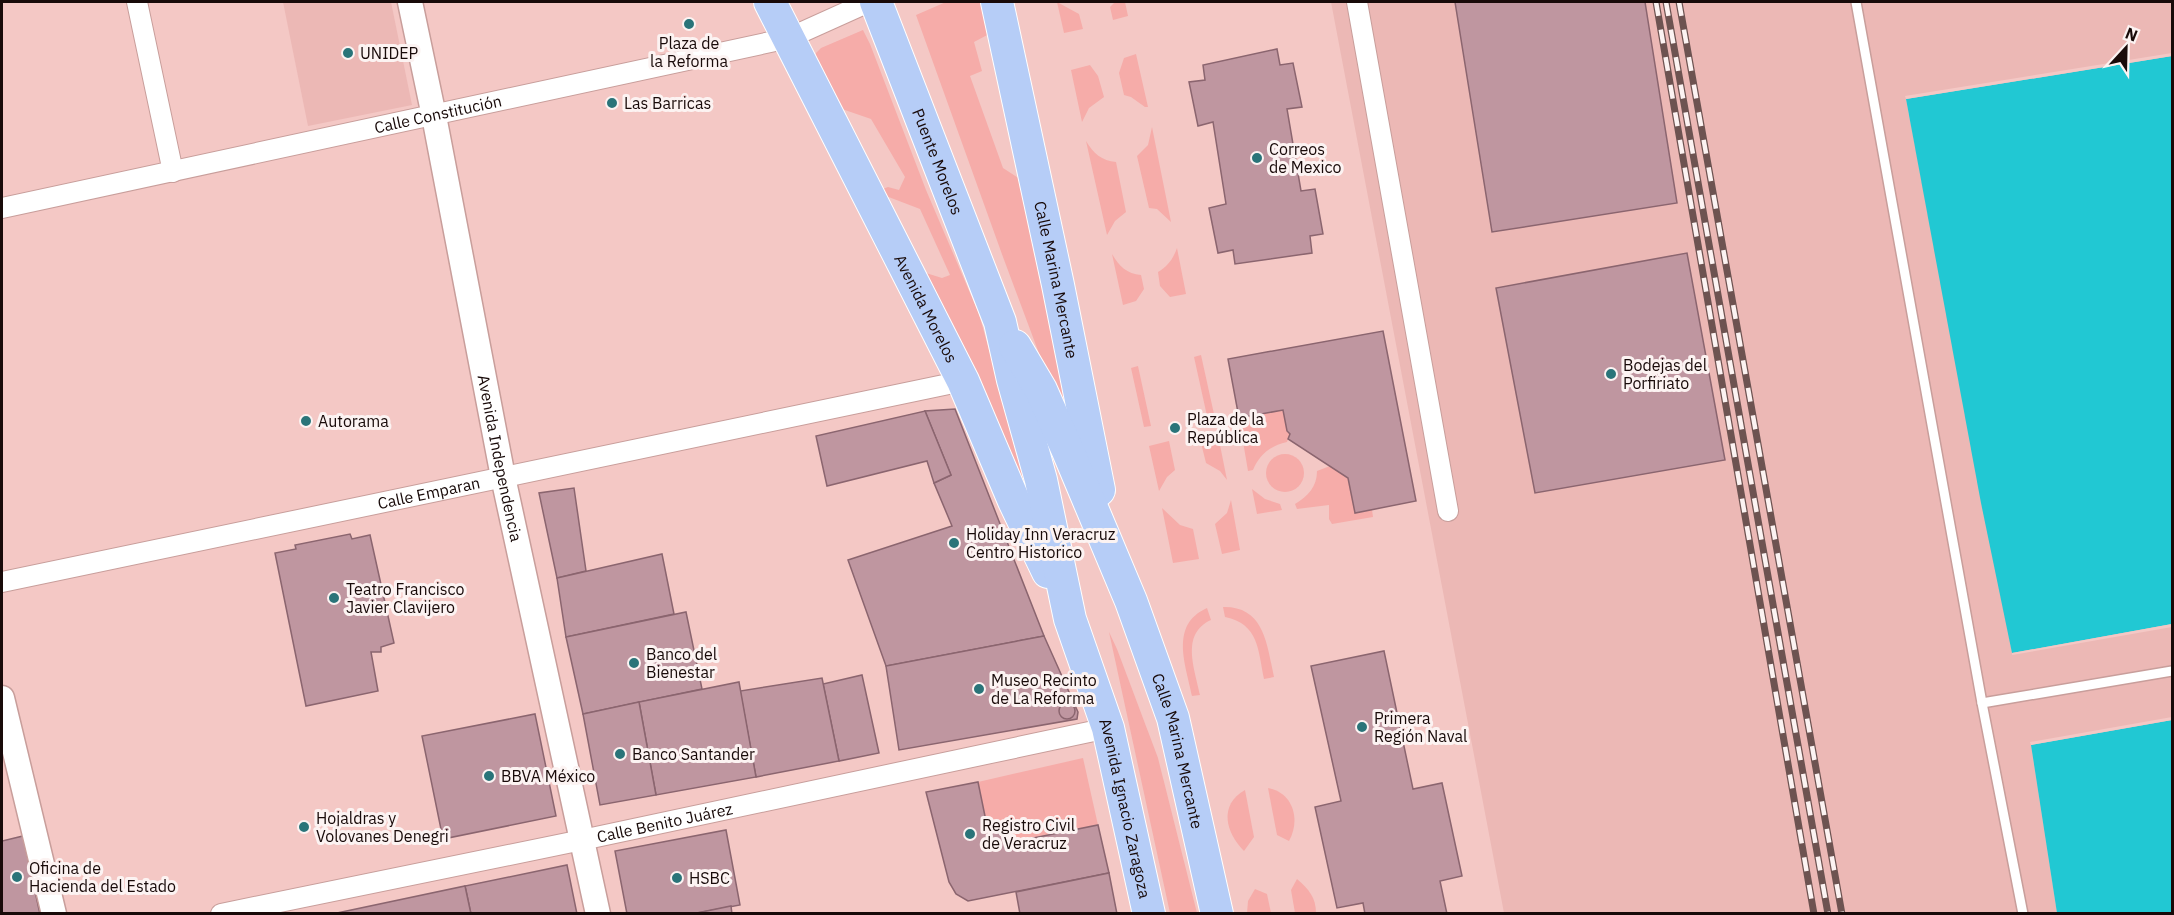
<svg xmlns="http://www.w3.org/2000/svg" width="2174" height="915" viewBox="0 0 2174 915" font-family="'IBM Plex Sans',sans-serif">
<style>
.built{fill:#ecb8b5}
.green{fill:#f6aca9}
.water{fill:#21c8d3}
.pier{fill:#f4c8c5}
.building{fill:#bf96a0;stroke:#8b656f;stroke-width:1.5}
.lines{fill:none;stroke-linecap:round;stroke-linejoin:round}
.service-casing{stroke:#c89e9b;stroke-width:12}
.minor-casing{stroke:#c89e9b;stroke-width:22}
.tertiary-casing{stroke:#c89e9b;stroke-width:27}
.primary-casing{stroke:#fff;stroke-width:34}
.service{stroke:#fff;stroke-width:9}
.minor{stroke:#fff;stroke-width:20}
.tertiary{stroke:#fff;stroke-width:24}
.primary{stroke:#b6cdf7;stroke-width:32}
.rail-casing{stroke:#6d5351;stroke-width:7}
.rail{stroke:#fcf3f2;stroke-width:4.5;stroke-dasharray:14;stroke-linecap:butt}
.poi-dot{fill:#2a7479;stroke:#fcf3f2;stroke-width:2}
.labels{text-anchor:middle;stroke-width:6;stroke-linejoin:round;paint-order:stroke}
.poi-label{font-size:16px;fill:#180a09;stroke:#fcf3f2;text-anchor:start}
.street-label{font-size:16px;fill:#180a09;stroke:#fcf3f2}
</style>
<rect width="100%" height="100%" fill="#f4c8c5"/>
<!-- built -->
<g class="built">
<path d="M283 2H391L412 105 308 126Z"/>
<path d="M1331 2H2172V56L1906 99 2012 652 2172 624V720L2031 745 2057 913H1504Z"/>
</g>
<!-- green -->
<g class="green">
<path d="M946 2H981L988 10 991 33 974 42 982 71 970 76 1003 168 1020 179 1024 186 1075 450 1003 257 916 15Z"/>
<path d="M1057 2 1079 14 1083 29 1064 33Z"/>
<path d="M1115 2H1125L1128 16 1113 20 1110 7Z"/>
<path d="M863 30 870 44 926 190 979 314 1025 478 1023 485 1016 483 964 348 926 273 942 278 950 275 920 209 886 196 883 189 888 187 899 190 905 177 871 119 842 109 815 59 816 53 821 48Z"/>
<path d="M1136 54 1148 107H1145L1131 97 1124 95 1119 73 1124 58Z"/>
<path d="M1090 65 1098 76 1104 97 1089 108 1082 122 1071 70Z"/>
<path d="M1152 127 1171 222 1157 209 1149 208 1137 156 1148 145Z"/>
<path d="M1086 141C1093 153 1102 161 1116 162L1126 212 1115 221 1107 235Z"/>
<path d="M1177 248 1186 294 1170 297 1160 286 1158 272C1168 266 1173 259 1177 248Z"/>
<path d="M1112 254C1119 266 1127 274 1141 275L1144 289 1136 301 1123 305Z"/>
<path d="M1201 355 1214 414 1207 416 1194 357Z"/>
<path d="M1138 366 1151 426 1144 427 1131 368Z"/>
<path d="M1283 410 1287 431 1290 434 1287 442C1270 446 1260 454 1253 470L1248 471 1239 418Z"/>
<path d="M1218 435 1227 480 1220 471 1206 463 1200 439Z"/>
<path d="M1169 441 1175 470 1167 477 1159 491 1149 446Z"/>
<circle cx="1285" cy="473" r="19"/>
<path d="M1330 466 1348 478 1355 513 1372 510 1373 517 1332 524 1329 519V505L1297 509 1295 504C1308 496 1317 487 1317 471Z"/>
<path d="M1252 489 1265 499 1280 504 1282 510 1257 514Z"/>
<path d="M1231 500 1240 550 1222 554 1215 524 1227 513Z"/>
<path d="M1162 508 1180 525 1193 529 1199 559 1173 563Z"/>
<path d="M1223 607C1265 606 1267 646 1274 677L1264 679C1258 650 1259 624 1225 617Z"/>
<path d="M1207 608 1211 620C1180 634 1195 669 1200 695L1192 696C1186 665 1169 625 1207 608Z"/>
<path d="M1109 632 1117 649 1158 758 1197 913H1170Z"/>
<path d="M1083 758 1098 825 1014 842 986 821 978 782Z"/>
<path d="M1268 788C1293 792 1301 820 1289 841L1277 835Z"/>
<path d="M1245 790 1254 837 1244 851C1226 833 1218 805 1245 790Z"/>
<path d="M1297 879C1309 889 1316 898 1316 913H1295L1291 890Z"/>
<path d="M1255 889 1267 894 1271 913H1247L1248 901Z"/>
</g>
<!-- water -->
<g class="water">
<path d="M2172 56V624L2012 653 1981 503 1906 99Z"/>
<path d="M2172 720V913H2057L2031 745Z"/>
</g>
<!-- pier -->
<g class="pier">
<path d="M2172 53V56L1906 99 1905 96Z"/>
<path d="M2172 624V627L2012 655V653Z"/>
<path d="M2172 717V720L2031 745 2030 742Z"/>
</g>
<!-- building -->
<g class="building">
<path d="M1455 2H1645L1677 203 1492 232Z"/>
<path d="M1277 49 1280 65 1293 63 1302 107 1287 109 1301 191 1315 189 1323 234 1310 236 1312 253 1235 264 1233 250 1218 253 1209 208 1226 204 1213 122 1198 126 1189 82 1205 80 1203 65Z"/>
<path d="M1687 253 1725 460 1535 493 1496 288Z"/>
<path d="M1383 331 1416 501 1355 513 1348 478 1288 439 1290 434 1287 431 1283 410 1239 418 1228 359Z"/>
<path d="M955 409 1044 636 886 666 848 560 952 526 934 483 951 475 925 411Z"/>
<path d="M925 411 951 475 934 483 927 461 827 486 816 436Z"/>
<path d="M574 488 586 571 557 578 539 493Z"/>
<path d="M350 534 352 539 370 535 394 643 381 647V652H371L378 691 306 706 275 553 296 549 295 545Z"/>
<path d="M662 554 674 614 566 637 557 578Z"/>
<path d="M686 612 702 689 583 714 566 637Z"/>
<path d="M1044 636 1078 712 1077 719 899 750 886 666Z"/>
<path d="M1384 651 1413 789 1442 783 1462 876 1440 881 1447 914H1365L1363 903 1337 908 1315 807 1341 801 1311 666Z"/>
<path d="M862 675 879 753 839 761 823 684Z"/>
<path d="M822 678 839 761 756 777 740 691Z"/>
<path d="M739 682 756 777 656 795 639 702Z"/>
<path d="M639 702 656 795 600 805 583 714Z"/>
<circle cx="1067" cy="711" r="8"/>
<path d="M535 714 556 816 443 839 422 736Z"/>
<path d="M978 782 986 821 1014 842 1098 825 1109 873 968 901 956 894 949 882 926 792Z"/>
<path d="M726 830 740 905 692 914H627L615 851Z"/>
<path d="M23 836 40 914H2V841Z"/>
<path d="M567 865 577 914H471L465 886Z"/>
<path d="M1109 873 1117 914H1020L1016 892Z"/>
<path d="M465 886 471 914 337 913Z"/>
<path d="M731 906 732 914H692Z"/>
</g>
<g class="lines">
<defs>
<g id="service">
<path d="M1856 2 1982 703 2023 914"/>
<path d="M1982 703 2172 671"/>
</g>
<g id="minor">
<path d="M137 2 173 172"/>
<path d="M1357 2 1448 511"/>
<path id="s1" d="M2 208 789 38 869 2"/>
<path id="s2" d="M2 582 963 381"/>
<path id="s3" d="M221 914 582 840 1108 728"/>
</g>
<g id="tertiary">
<path id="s4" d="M410 2 434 116 503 477 598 914"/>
<path d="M2 698 54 914"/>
</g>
<g id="primary">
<path id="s5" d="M770 2 963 381 1014 501 1048 572"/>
<path id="s6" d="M876 2 1000 322 1013 380 1041 480 1070 619 1108 728 1149 914"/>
<path id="s7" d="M997 2 1058 285 1099 490"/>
<path id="s8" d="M1015 346 1041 390 1068 451 1131 601 1173 718 1217 914"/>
</g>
</defs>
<!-- service casing -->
<use href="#service" class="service-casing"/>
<!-- minor casing -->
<use href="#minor" class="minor-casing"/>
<!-- tertiary casing -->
<use href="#tertiary" class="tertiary-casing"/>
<!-- primary casing -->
<use href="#primary" class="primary-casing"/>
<!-- service -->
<use href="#service" class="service"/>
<!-- minor -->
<use href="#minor" class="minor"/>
<!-- tertiary -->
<use href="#tertiary" class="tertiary"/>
<!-- primary -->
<use href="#primary" class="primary"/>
<defs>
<g id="rail">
<path d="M1656 2 1814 914"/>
<path d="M1666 2 1828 914"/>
<path d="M1679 2 1842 914"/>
</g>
</defs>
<!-- rail casing -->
<use href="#rail" class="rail-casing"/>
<!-- rail -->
<use href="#rail" class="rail"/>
</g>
<!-- markers -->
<g class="poi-dot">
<circle cx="689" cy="24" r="6"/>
<circle cx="348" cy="53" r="6"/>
<circle cx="612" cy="103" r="6"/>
<circle cx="1257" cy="158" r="6"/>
<circle cx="1611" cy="374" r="6"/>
<circle cx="306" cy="421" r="6"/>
<circle cx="1175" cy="428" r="6"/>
<circle cx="954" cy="543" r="6"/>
<circle cx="334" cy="598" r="6"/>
<circle cx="634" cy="663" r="6"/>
<circle cx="979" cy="689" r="6"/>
<circle cx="1362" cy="727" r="6"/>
<circle cx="620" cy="754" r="6"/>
<circle cx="489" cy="776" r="6"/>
<circle cx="304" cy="827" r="6"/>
<circle cx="970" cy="834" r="6"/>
<circle cx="17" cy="877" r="6"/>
<circle cx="677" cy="878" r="6"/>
</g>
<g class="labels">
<!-- poi labels -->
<g class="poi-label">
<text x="689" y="49" text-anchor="middle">Plaza de<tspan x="689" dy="18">la Reforma</tspan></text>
<text x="360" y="59">UNIDEP</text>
<text x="624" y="109">Las Barricas</text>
<text x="1269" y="155">Correos<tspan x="1269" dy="18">de Mexico</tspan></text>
<text x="1623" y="371">Bodejas del<tspan x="1623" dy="18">Porfiriato</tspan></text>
<text x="1187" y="425">Plaza de la<tspan x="1187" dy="18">República</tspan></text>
<text x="318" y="427">Autorama</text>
<text x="966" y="540">Holiday Inn Veracruz<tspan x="966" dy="18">Centro Historico</tspan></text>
<text x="346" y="595">Teatro Francisco<tspan x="346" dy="18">Javier Clavijero</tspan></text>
<text x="646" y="660">Banco del<tspan x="646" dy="18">Bienestar</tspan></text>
<text x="991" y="686">Museo Recinto<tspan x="991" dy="18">de La Reforma</tspan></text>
<text x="1374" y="724">Primera<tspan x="1374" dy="18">Región Naval</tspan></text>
<text x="632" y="760">Banco Santander</text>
<text x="501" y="782">BBVA México</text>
<text x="316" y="824">Hojaldras y<tspan x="316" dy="18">Volovanes Denegri</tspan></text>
<text x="982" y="831">Registro Civil<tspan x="982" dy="18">de Veracruz</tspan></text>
<text x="29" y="874">Oficina de<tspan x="29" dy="18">Hacienda del Estado</tspan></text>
<text x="689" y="884">HSBC</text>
</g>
<!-- street labels -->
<g class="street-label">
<text dy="6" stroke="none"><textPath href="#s1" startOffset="446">Calle Constitución</textPath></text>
<text dy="6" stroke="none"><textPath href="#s6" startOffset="171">Puente Morelos</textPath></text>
<text dy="6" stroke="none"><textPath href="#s7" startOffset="284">Calle Marina Mercante</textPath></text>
<text dy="6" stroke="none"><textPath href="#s5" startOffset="344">Avenida Morelos</textPath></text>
<text dy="6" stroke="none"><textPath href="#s4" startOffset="465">Avenida Independencia</textPath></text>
<text dy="6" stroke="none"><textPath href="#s2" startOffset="436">Calle Emparan</textPath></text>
<text dy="6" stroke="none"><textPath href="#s8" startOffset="438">Calle Marina Mercante</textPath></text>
<text dy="6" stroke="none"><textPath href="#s6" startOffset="846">Avenida Ignacio Zaragoza</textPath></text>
<text dy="6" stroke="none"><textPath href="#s3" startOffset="453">Calle Benito Juárez</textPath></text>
</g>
</g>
<!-- border -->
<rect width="2174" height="915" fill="none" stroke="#180a09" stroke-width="6"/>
<!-- north arrow -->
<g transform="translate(2126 48) rotate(22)" stroke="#fcf3f2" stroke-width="4.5" paint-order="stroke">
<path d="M0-4.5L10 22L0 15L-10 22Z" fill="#180a09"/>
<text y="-9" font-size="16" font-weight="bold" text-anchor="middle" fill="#180a09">N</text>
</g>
</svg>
